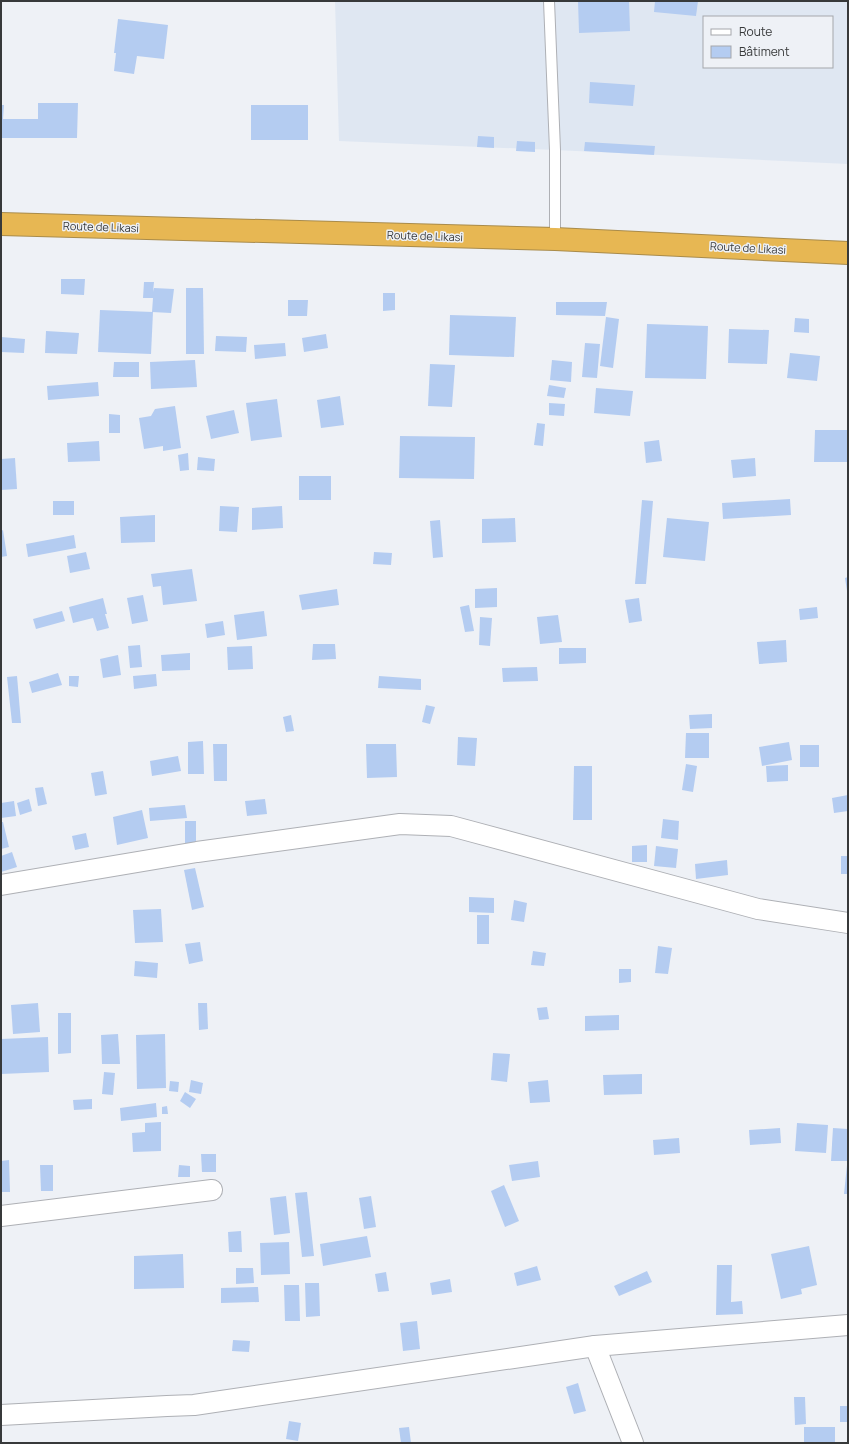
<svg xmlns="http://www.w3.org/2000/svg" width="849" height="1444" viewBox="0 0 849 1444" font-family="Manrope,sans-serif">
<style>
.built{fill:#dfe7f2;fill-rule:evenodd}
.building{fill:#b4ccf1}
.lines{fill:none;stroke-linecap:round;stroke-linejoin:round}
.lane-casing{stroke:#aeb0b5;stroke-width:12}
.street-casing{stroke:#aeb0b5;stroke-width:22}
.highway-casing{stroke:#a98b4a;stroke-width:24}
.lane{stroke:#fff;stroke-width:10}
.street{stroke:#fff;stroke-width:20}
.highway{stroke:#e7b753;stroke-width:22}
.labels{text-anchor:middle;stroke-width:3;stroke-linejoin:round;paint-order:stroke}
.street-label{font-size:11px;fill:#37393a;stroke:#eef1f6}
</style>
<rect width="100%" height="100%" fill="#eef1f6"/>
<!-- built -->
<path class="built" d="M335 1H848V164L555 150 339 141ZM704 17H832V67H704Z"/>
<!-- building -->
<g class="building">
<path d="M578 1H629L630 31 579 33Z"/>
<path d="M655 1H698L696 16 654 12Z"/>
<path d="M118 19 168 25 164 59 137 56 134 74 114 71 116 53H114Z"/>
<path d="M590 82 635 85 633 106 589 103Z"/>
<path d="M38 103H78L77 138H1V105H4L3 119H38Z"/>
<rect x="251" y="105" width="57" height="35"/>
<path d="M478 136 494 137V148L477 147Z"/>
<path d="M517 141 535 142V152L516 151Z"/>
<path d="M585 142 655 146 654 155 584 151Z"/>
<path d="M61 279H85L84 295 61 294Z"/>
<path d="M144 282H154L153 292 154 288 174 289 171 313 152 312 153 298H143Z"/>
<path d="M186 288H203L204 354H186Z"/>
<path d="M383 293H395V310L383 311Z"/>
<path d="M288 300H308L307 316H288Z"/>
<path d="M556 302H607L605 316 556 315Z"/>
<path d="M100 310 153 312 151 354 98 352Z"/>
<path d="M450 315 516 317 514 357 449 355Z"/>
<path d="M606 317 619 319 613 368 600 366Z"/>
<path d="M795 318 809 319V333L794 332Z"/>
<path d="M647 324 708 326 706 379 645 378Z"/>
<path d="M729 329 769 330 767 364 728 363Z"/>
<path d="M46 331 79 333 77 354 45 353Z"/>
<path d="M326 334 328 348 304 352 302 338Z"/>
<path d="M216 336 247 337 246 352 215 351Z"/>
<path d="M1 337 25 339 24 353 1 352Z"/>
<path d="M285 343 286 356 255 359 254 345Z"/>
<path d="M585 343 600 344 597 378 582 377Z"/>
<path d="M790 353 820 356 817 381 787 378Z"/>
<path d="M195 360 197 387 151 389 150 362Z"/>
<path d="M552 360 572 362 571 382 550 380Z"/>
<path d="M114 362H139V377H113Z"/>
<path d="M430 364 455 365 452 407 428 406Z"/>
<path d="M98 382 99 396 48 400 47 386Z"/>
<path d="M549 385 566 388 564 398 547 396Z"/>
<path d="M596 388 633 391 630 416 594 413Z"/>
<path d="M340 396 344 425 321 428 317 400Z"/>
<path d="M277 399 282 437 251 441 246 403Z"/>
<path d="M549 403 565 404 564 416 549 415Z"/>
<path d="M175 406 181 448 163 451V446L144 449 139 418 151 416 155 409Z"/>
<path d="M234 410 239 433 211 439 206 416Z"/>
<path d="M109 414 120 415V433H109Z"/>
<path d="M537 423 545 424 543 446 534 445Z"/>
<path d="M815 430H848V462H814Z"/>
<path d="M400 436 475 437 474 479 399 478Z"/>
<path d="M659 440 662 461 646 463 644 442Z"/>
<path d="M99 441 100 461 68 462 67 443Z"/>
<path d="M188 453 189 470 180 471 178 455Z"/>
<path d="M198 457 215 459 214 471 197 470Z"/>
<path d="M15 458 17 489 1 490V459Z"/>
<path d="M755 458 756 476 733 478 731 460Z"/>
<rect x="299" y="476" width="32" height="24"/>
<path d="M790 499 791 515 723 519 722 503Z"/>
<path d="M642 500 653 501 646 584H635Z"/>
<rect x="53" y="501" width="21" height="14"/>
<path d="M220 506 239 507 237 532 219 531Z"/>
<path d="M282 506 283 528 252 530V508Z"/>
<path d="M155 515V542L121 543 120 517Z"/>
<path d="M515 518 516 542 482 543V519Z"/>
<path d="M667 518 709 522 705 561 663 557Z"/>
<path d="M440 520 443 557 433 558 430 521Z"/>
<path d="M3 530 7 556 1 557V531Z"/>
<path d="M74 535 76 548 28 557 26 544Z"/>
<path d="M86 552 90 569 70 573 67 556Z"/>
<path d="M374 552 392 553 391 565 373 564Z"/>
<path d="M192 569 197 601 163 605 161 586 153 587 151 574Z"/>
<path d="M848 577V591H847L845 578Z"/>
<path d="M497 588V607L475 608V589Z"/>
<path d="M337 589 339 605 302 610 299 595Z"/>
<path d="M143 595 148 621 132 624 127 598Z"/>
<path d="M103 598 107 614H105L109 628 97 631 93 618 73 623 69 607Z"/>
<path d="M639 598 642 621 629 623 625 600Z"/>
<path d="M469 605 474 631 465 632 460 607Z"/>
<path d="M817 607 818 618 800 620 799 609Z"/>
<path d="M62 611 65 621 36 629 33 619Z"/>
<path d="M264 611 267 636 237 640 234 615Z"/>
<path d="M558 615 562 642 540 644 537 617Z"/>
<path d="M480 617 492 618 490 646 479 645Z"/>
<path d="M223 621 225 635 207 638 205 624Z"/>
<path d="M786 640 787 662 759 664 757 642Z"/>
<path d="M313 644H335L336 659 312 660Z"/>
<path d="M140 645 142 667 130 668 128 646Z"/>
<path d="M252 646 253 669 228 670 227 647Z"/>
<path d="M559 648H586V663L559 664Z"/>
<path d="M190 653V670L162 671 161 655Z"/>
<path d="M118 655 121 675 103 678 100 659Z"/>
<path d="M537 667 538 681 503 682 502 668Z"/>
<path d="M58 673 62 685 32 693 29 682Z"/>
<path d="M156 674 157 686 134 689 133 676Z"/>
<path d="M17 676 21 723H12L7 677Z"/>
<path d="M69 676H79L78 687 69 686Z"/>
<path d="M379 676 421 679V690L378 688Z"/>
<path d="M426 705 435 707 430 724 422 722Z"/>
<path d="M712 714V728L690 729 689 715Z"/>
<path d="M291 715 294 731 286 732 283 717Z"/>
<path d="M686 733H709V758H685Z"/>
<path d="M458 737 477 738 475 766 457 765Z"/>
<path d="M203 741 204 774H188V742Z"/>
<path d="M789 742 792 760 762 766 759 747Z"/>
<path d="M213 744H227V781H214Z"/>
<path d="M366 744H396L397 777 367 778Z"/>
<rect x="800" y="745" width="19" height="22"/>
<path d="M178 756 181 771 152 776 150 761Z"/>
<path d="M686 764 697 766 693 792 682 790Z"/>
<path d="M788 765V781L767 782 766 766Z"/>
<path d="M574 766H592V820H573Z"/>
<path d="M103 771 107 794 95 796 91 773Z"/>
<path d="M43 787 47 804 38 806 35 788Z"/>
<path d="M848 795V811L834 813 832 798Z"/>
<path d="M29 799 32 811 20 815 17 803Z"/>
<path d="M265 799 267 814 247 816 245 801Z"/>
<path d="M14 801 16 816 1 818V803Z"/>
<path d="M185 805 187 818 150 821 149 808Z"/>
<path d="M142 810 148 838 117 845 113 817Z"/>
<path d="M663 819 679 821 678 840 661 838Z"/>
<rect x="185" y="821" width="11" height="23"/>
<path d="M1 822H3L9 847 1 849Z"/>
<path d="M86 833 89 847 75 850 72 836Z"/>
<path d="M647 845V862H632V846Z"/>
<path d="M656 846 678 849 676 868 654 866Z"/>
<path d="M12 852 17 867 1 872V856Z"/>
<rect x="841" y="856" width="7" height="18"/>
<path d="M727 860 728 875 696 879 695 864Z"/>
<path d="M195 868 204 907 192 910 184 870Z"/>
<path d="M469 897 494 898V913L469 912Z"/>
<path d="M514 900 527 903 524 922 511 920Z"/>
<path d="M161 909 163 942 135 943 133 910Z"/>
<rect x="477" y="915" width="12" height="29"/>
<path d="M200 942 203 961 189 964 185 944Z"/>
<path d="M658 946 672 948 668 974 655 973Z"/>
<path d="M533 951 546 953 544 966 531 965Z"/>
<path d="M135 961 158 963 157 978 134 976Z"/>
<path d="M619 969H631V982L619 983Z"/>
<path d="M38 1003 40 1032 13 1034 11 1005Z"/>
<path d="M198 1003H207L208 1029 199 1030Z"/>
<path d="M547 1007 549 1019 539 1020 537 1008Z"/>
<path d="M58 1013H71V1053L58 1054Z"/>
<path d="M619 1015V1030L585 1031V1016Z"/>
<path d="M118 1034 120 1064H102L101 1035Z"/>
<path d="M165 1034 166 1088 137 1089 136 1035Z"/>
<path d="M48 1037 49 1072 1 1074V1039Z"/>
<path d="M493 1053 510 1054 507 1082 491 1080Z"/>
<path d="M104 1072 115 1073 113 1095 102 1094Z"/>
<path d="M642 1074V1094L604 1095 603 1075Z"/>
<path d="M191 1080 203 1083 201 1094 189 1092Z"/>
<path d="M548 1080 550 1102 530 1103 528 1082Z"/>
<path d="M170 1081 179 1082 178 1092 169 1091Z"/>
<path d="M185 1092 196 1099 190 1108 180 1101Z"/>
<path d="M92 1099V1109L74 1110 73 1100Z"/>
<path d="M156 1103 157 1117 121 1121 120 1108Z"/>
<path d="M167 1106 168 1114H162V1107Z"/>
<path d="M161 1122V1151L133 1152 132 1133 145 1132V1123Z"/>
<path d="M797 1123 828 1125 826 1153 795 1151Z"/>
<path d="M780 1128 781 1143 750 1145 749 1130Z"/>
<path d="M833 1128 848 1129V1161H831Z"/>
<path d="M679 1138 680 1153 654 1155 653 1140Z"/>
<path d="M201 1154H216V1172H202Z"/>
<path d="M9 1160 10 1192H1V1161Z"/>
<path d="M538 1161 540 1177 512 1181 509 1165Z"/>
<path d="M40 1165H53V1191H41Z"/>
<path d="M179 1165 190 1166V1177H178Z"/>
<path d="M847 1165H848V1194H844Z"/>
<path d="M504 1185 519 1221 505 1227 491 1191Z"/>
<path d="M307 1192 314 1256 302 1257 295 1193Z"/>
<path d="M286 1196 290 1233 274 1235 270 1198Z"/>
<path d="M371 1196 376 1227 364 1229 359 1198Z"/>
<path d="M241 1231 242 1252H229L228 1232Z"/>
<path d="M367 1236 371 1257 323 1266 320 1244Z"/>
<path d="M289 1242 290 1274 261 1275 260 1243Z"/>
<path d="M809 1246 817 1285 801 1289 802 1294 781 1299 771 1254Z"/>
<path d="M183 1254 184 1288 134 1289V1256Z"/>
<path d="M717 1265H732L731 1302 742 1301 743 1314 716 1315Z"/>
<path d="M537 1266 541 1280 517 1286 514 1273Z"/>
<path d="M236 1268H253L254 1283 236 1284Z"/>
<path d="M647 1271 652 1282 619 1296 614 1286Z"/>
<path d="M386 1272 389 1291 378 1292 375 1274Z"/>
<path d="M450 1279 452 1292 432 1295 430 1283Z"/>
<path d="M305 1283H319L320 1316 306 1317Z"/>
<path d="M284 1285H299L300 1321H285Z"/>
<path d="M258 1287 259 1302 221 1303V1288Z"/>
<path d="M417 1321 420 1349 403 1351 400 1323Z"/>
<path d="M233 1340 250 1341 249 1352 232 1351Z"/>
<path d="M578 1383 586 1411 574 1414 566 1387Z"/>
<path d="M794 1397H805L806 1424 795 1425Z"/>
<rect x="840" y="1406" width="8" height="16"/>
<path d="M289 1421 301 1423 298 1441 286 1439Z"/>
<path d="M409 1427 411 1443H401L399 1428Z"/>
<rect x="804" y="1427" width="31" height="16"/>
</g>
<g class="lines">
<defs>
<path id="lane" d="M549 1 555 150V239"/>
<g id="street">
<path d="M1 885 197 852 400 824 451 826 758 909 848 923"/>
<path d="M1 1216 212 1190"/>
<path d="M595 1346 633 1443"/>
<path d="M1 1415 167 1406 194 1405 595 1346 848 1325"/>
</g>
<path id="highway" d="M1 224 555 239 848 253"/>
</defs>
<!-- lane casing -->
<use href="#lane" class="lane-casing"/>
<!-- street casing -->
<use href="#street" class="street-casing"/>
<!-- highway casing -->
<use href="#highway" class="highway-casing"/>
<!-- lane -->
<use href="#lane" class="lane"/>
<!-- street -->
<use href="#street" class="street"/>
<!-- highway -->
<use href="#highway" class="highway"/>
</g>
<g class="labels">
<!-- street labels -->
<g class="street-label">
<text transform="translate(101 227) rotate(2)" y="4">Route de Likasi</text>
<text transform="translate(425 236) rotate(2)" y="4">Route de Likasi</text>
<text transform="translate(748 248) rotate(3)" y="4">Route de Likasi</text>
</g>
</g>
<!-- border -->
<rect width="849" height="1444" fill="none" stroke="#37393a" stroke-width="4"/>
<!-- legend -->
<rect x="703" y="16" width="130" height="52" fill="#eef1f6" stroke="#a5a7ab"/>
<rect x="711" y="29" width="20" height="6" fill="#ffffff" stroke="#a5a7ab"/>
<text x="739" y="36" font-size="12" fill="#37393a">Route</text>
<rect x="711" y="46" width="20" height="12" fill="#b4ccf1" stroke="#a5a7ab"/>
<text x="739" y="56" font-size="12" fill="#37393a">Bâtiment</text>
</svg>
